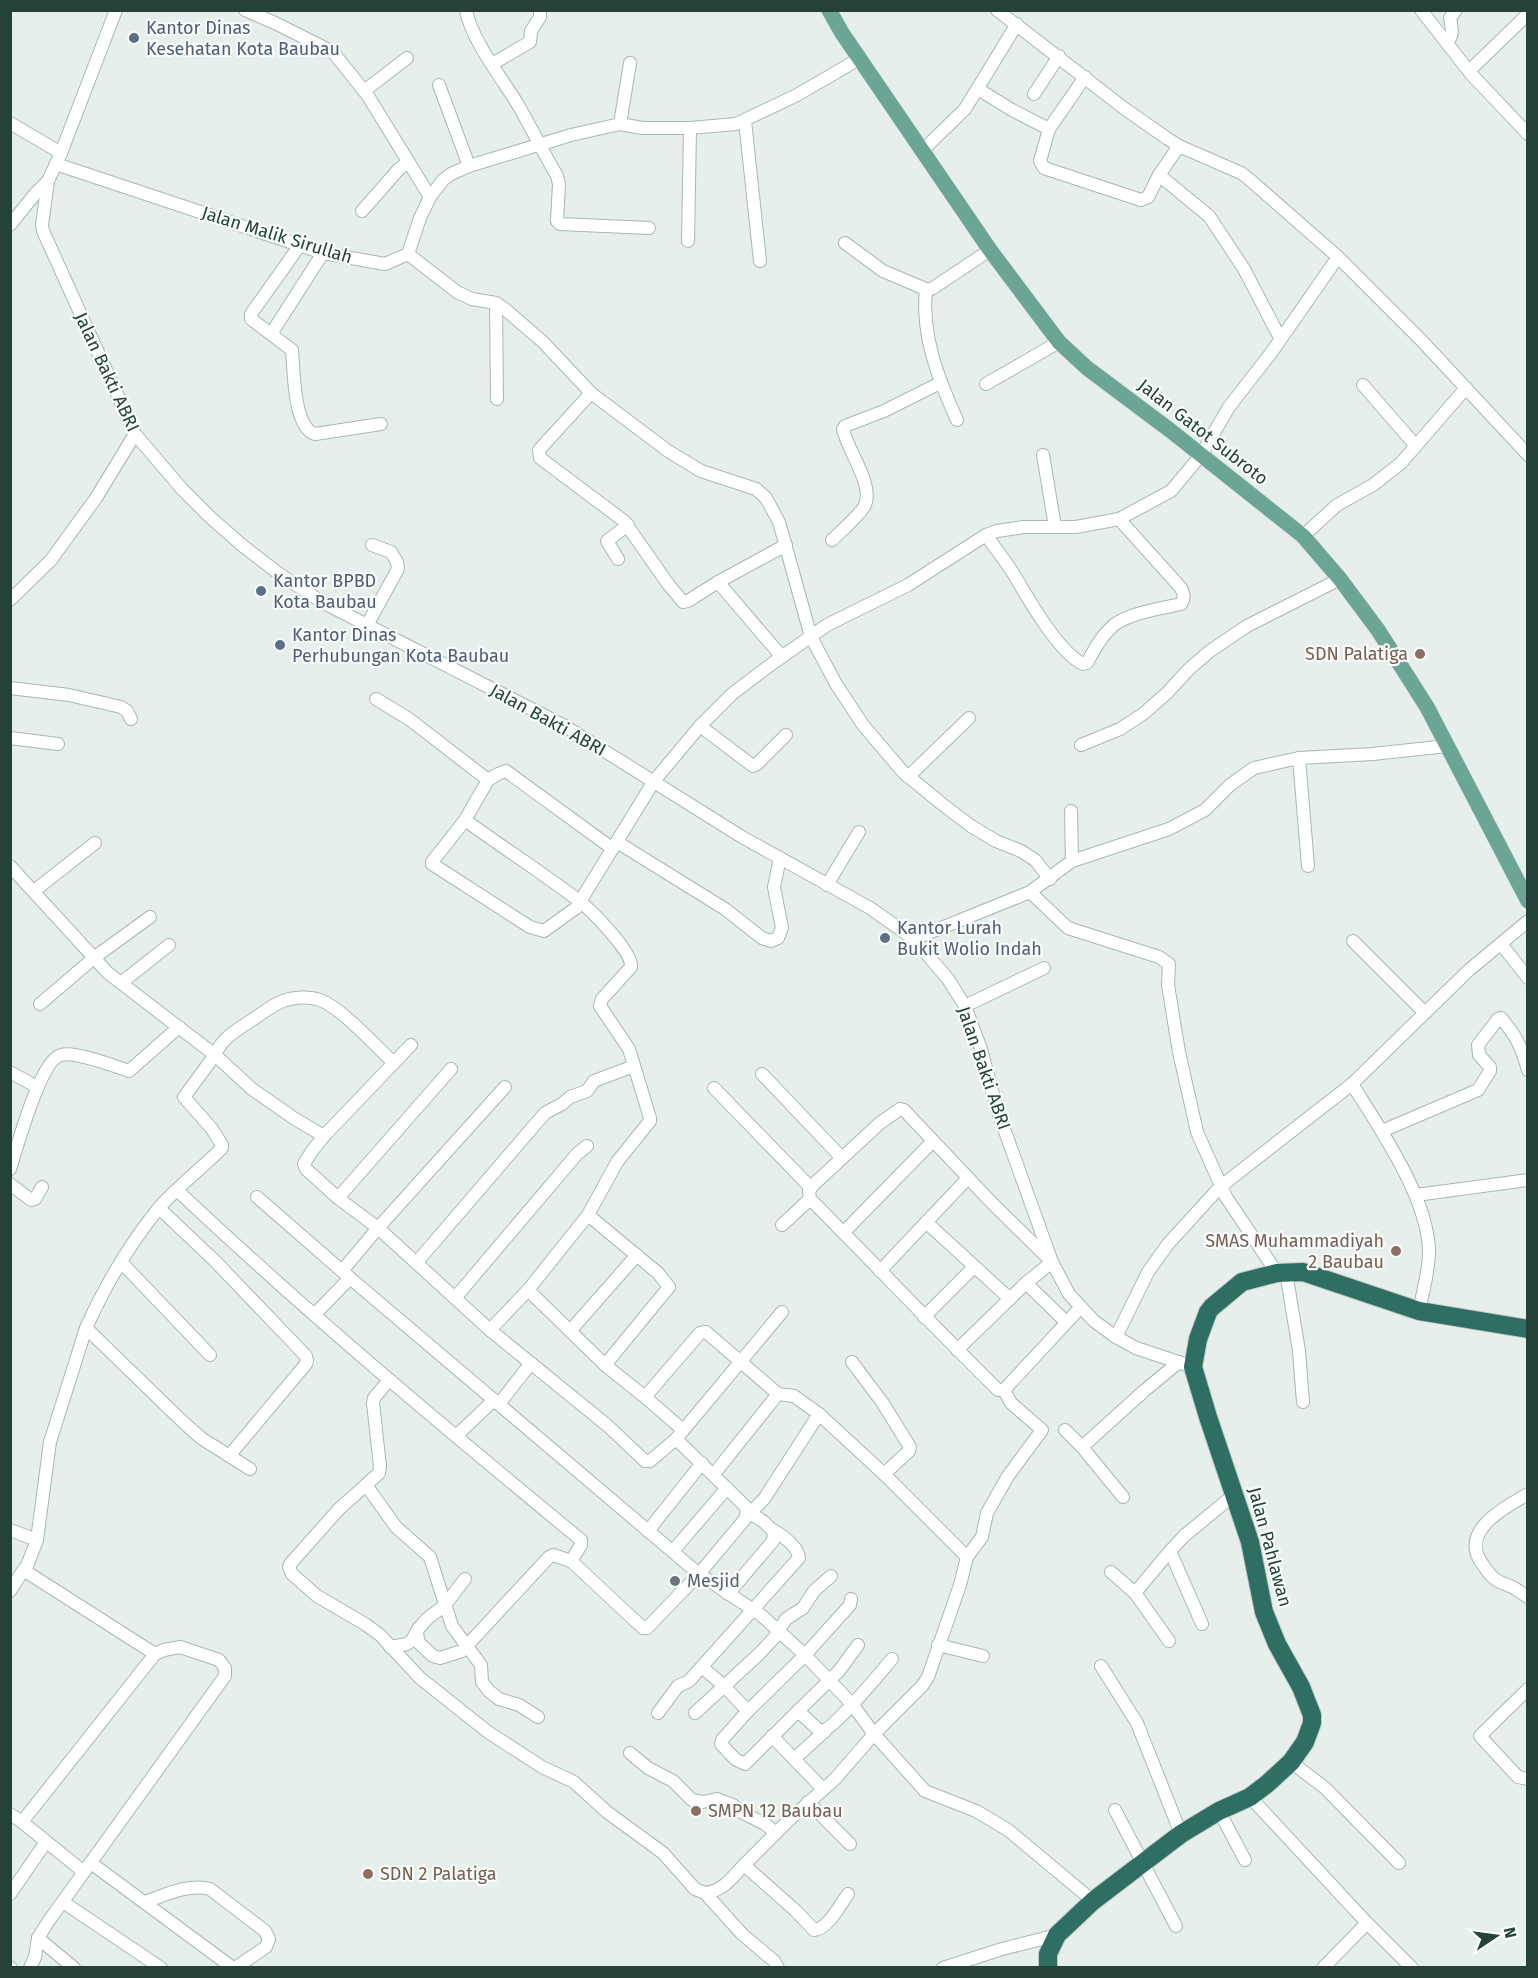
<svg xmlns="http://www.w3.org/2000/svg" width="1538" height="1978" viewBox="0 0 1538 1978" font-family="'Fira Sans',sans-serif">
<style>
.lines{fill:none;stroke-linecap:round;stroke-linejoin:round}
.minor-casing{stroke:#a8b8b2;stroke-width:14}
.major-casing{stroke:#c2cac8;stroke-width:16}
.highway-casing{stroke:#c2cac8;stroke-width:20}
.minor{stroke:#fff;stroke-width:12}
.major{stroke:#6aa596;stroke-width:15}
.highway{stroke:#2f6f62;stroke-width:18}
.service-dot{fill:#5c6f8a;stroke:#f7fbf9;stroke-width:2}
.education-dot{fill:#8d6e63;stroke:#f7fbf9;stroke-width:2}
.worship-dot{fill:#6b7280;stroke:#f7fbf9;stroke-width:2}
.labels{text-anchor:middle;stroke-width:4.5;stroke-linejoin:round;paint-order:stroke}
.service-label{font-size:18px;fill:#4e5e75;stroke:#f7fbf9;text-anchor:start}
.street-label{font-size:18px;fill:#24423a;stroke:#f7fbf9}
.education-label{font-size:18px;fill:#785e54;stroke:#f7fbf9;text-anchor:end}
.worship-label{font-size:18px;fill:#5b616d;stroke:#f7fbf9;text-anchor:start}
</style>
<rect width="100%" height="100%" fill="#e6efeb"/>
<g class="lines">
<defs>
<g id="minor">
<path d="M116 10 61 153 48 181 42 225 43 231 135 434 182 489 211 518 243 546 278 573 322 602 563 725 742 837 870 908 914 939 948 979 965 1006 981 1049 997 1109 1052 1262 1069 1294 1094 1321 1116 1337 1136 1348 1193 1367"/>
<path d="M245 10 275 23 333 52 368 96 430 197"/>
<path d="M466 10C470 37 502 79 517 103 531 127 543 152 557 176L559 184 557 221 560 224 649 228"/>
<path d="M997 10 1125 109 1168 139 1179 146 1241 173 1249 179 1338 257 1422 341 1528 455"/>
<path d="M1421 10 1471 74 1528 134"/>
<path d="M1447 43C1454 34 1452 29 1450 18L1456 10"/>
<path d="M492 64 530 42 531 31 540 17V10"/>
<path d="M1469 71 1528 14"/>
<path d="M1085 77 1049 129 1040 161 1044 168 1141 200 1148 197 1159 175 1179 146"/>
<path d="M439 85 469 166"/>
<path d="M978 89 1012 110 1049 129"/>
<path d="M364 91 407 58"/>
<path d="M1034 94 1059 56"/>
<path d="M745 121 760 261"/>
<path d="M10 123 61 153"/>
<path d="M620 124 630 63"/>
<path d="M922 151 965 109 1017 24"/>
<path d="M56 164 323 253 385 264 408 254 420 218 430 197 443 180 451 174 469 166 571 135 620 124 642 128H690L736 124 797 95 859 59"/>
<path d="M1159 175 1209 216 1244 269 1280 338"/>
<path d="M362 211 399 169 408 162"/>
<path d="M10 225 35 194 48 181"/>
<path d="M688 241 690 128"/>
<path d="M845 243 883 271 928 290 933 288 990 250"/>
<path d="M300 245 251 314V319L292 350C294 370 293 427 315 434L381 424"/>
<path d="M408 254 457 292 472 299 496 303 506 310 543 342 591 393 668 451 701 471 756 489 766 498 779 522 811 637 836 684 863 725 903 772 942 804 971 826 996 841 1021 851 1035 860 1050 879"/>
<path d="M926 289C921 335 938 378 957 420"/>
<path d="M496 303 497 399"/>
<path d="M271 334 323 253"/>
<path d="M986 384 1059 342"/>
<path d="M1363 385 1416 446"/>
<path d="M591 393 539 450 540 458 624 521 668 584 683 602 688 601 718 582 786 545"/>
<path d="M1043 455 1055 527"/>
<path d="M986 535C995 548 1005 560 1013 573 1027 597 1059 653 1083 664L1087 663C1094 650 1102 635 1114 625 1129 613 1162 608 1181 604 1185 598 1184 594 1181 588L1119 519"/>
<path d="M1303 536 1337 505 1373 485 1401 463 1466 388"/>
<path d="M832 540C839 533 862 513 865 505 874 484 847 450 843 429L845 426 884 411 940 383"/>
<path d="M618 559 607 541 628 525"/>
<path d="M718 582 782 657"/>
<path d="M10 600 51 560 96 498 135 434"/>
<path d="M367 625 398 569 397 562 391 552 372 545"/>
<path d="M10 688 69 695 121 707 127 711 131 719"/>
<path d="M376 699 409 719 488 780"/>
<path d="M700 726 753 766 757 764 786 735"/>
<path d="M10 738 58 744"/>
<path d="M1081 745 1120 729 1143 714 1167 693 1188 670 1210 651 1247 626 1340 579"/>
<path d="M1299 758 1308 866"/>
<path d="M908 777 969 718"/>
<path d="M1071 811 1072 861"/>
<path d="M465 820C502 847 541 872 578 900 591 910 633 952 631 967L602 999 600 1006 629 1049 650 1118V1121L617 1162 588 1215 528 1290 490 1330"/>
<path d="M617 842 725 909 762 938 771 941 778 938 782 928 774 887 780 858"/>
<path d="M613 849 506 771 498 774 488 780 465 820 432 862V864L530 927 544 931 576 908 654 781 700 726 732 694 773 663 827 625 908 585 986 535 997 531 1024 527H1076L1119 519 1171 491 1201 455 1229 407 1271 353 1338 257"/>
<path d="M10 866 108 973 215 1055 252 1089 295 1119 324 1136"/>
<path d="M827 885 859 832"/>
<path d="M34 891 95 843"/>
<path d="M1030 892 1068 928 1159 957 1169 964 1168 985 1179 1052 1197 1132 1226 1197 1277 1273"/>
<path d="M914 939 1030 892 1072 861 1169 829 1205 810 1230 785 1254 768 1299 758 1373 754 1447 746"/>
<path d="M1353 941 1425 1013"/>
<path d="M1501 944 1528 978"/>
<path d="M121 983 169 945"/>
<path d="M40 1004 95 957 150 917"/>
<path d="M965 1006 1044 968"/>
<path d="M411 1045 324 1136 312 1151 304 1164 306 1169 338 1198 378 1228 490 1330 608 1426 645 1461H650L676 1439 782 1312"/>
<path d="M10 1072 37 1087"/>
<path d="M762 1074 842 1158"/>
<path d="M1352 1084 1469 970 1528 921"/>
<path d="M714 1088 811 1188"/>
<path d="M1382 1131 1478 1090 1490 1071V1067L1479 1055 1478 1045 1498 1019 1501 1018C1517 1037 1521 1046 1528 1070"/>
<path d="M10 1169C17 1148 40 1060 61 1055 75 1051 114 1066 129 1071L179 1027"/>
<path d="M10 1184 31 1200 35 1199 42 1187"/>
<path d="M178 1191C307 1313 444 1427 581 1540V1545L571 1561 553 1555 549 1557 462 1651 440 1658 433 1656 419 1643 417 1634 418 1629"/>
<path d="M1416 1195 1528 1180"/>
<path d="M257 1197 350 1278 699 1574 761 1615 805 1655 852 1704 874 1734 925 1791 976 1811 1008 1830 1093 1901"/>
<path d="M338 1198 451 1069"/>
<path d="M159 1208 215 1261 306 1356 307 1361 306 1364 229 1456"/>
<path d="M588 1215 658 1273 669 1287 605 1365"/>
<path d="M926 1222 1010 1299"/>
<path d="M782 1225 810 1199"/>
<path d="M844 1232 933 1141"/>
<path d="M121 1262 210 1355"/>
<path d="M417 1262 545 1113 562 1104 570 1097 587 1091 594 1081 634 1066"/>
<path d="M342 1271 378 1228 505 1087"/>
<path d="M880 1271 968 1178"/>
<path d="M1286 1272 1299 1351 1303 1402"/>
<path d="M1026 1283 1066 1322"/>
<path d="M528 1290 605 1365 645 1397 700 1333 706 1332 778 1394 794 1396 819 1414"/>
<path d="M455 1298 577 1154 587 1146"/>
<path d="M315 1314 350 1278"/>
<path d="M924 1317 974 1267"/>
<path d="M570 1331 637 1255"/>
<path d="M1116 1337 1148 1272 1168 1244 1220 1187 1352 1084C1380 1129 1428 1198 1429 1251 1429 1271 1423 1291 1419 1311"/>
<path d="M957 1350 1026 1283 1052 1262 991 1202 904 1110 900 1109 880 1123 813 1185 809 1191 810 1199C873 1262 934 1327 998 1390H1004L1080 1308"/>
<path d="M852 1362 882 1402 910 1447 909 1451 884 1474"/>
<path d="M389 1380 374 1398 373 1403 380 1466 379 1473 366 1485 396 1527 430 1557 452 1626 481 1665 482 1682 489 1691 499 1699 519 1705 538 1717"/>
<path d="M645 1397 683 1430"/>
<path d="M499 1404 531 1363"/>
<path d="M1065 1430 1082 1447"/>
<path d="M456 1436 494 1400"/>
<path d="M676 1439 745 1506 747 1511 764 1522 774 1532 773 1541 728 1594"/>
<path d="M250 1469 201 1438 183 1422 86 1328C105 1286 129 1245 158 1209 175 1189 202 1168 222 1148V1145L212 1129 184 1097 215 1055C222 1037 240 1028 255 1018 264 1012 272 1005 283 1001 293 997 309 996 320 1000 342 1008 375 1046 394 1063"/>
<path d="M714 1474 778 1394"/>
<path d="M366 1485 339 1509 291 1563 289 1567 292 1574 317 1596 365 1624 380 1635 420 1678 488 1732 542 1767 574 1782 607 1812 663 1853 695 1889 705 1893 742 1934 774 1961 778 1968"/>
<path d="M1528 1494C1503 1508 1458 1532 1483 1565 1487 1570 1490 1576 1495 1579 1500 1583 1506 1584 1512 1587 1517 1589 1522 1594 1528 1597"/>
<path d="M1123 1497 1082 1447 1144 1391 1179 1362"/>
<path d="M10 1530 37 1540"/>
<path d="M648 1531 702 1463"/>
<path d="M673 1551 727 1488"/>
<path d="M571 1561 643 1628H647L699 1574 745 1519 747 1511 753 1510 764 1499 819 1414 884 1474 967 1557 982 1537 987 1513 1008 1476 1042 1430 1011 1403 1004 1390"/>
<path d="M1111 1572 1135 1593 1169 1641"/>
<path d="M10 1591 24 1569"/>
<path d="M1135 1593 1170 1551"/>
<path d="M1202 1624 1170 1551 1184 1536 1235 1494"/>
<path d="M858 1645 839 1671 798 1711 821 1732C836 1727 879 1674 892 1659"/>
<path d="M938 1645 983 1656"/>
<path d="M390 1647 407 1644 412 1640 418 1629 427 1619 445 1605 465 1579"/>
<path d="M1101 1666 1137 1723 1181 1834"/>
<path d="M702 1667 724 1686 748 1711"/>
<path d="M1528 1689 1480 1736 1518 1777 1528 1779"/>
<path d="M798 1711 745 1764 735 1759 721 1744 722 1740 746 1713 805 1655 850 1605 851 1599"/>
<path d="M658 1713 678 1686 689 1681 799 1558C798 1546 783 1536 773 1530"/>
<path d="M695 1713 759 1654 774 1638 786 1619 803 1608 814 1591 831 1576"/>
<path d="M772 1736 794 1759"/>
<path d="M630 1753 648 1768 673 1781 692 1800 703 1802 717 1799 733 1805 741 1812 765 1824 776 1833"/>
<path d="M1291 1762 1325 1788 1399 1863"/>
<path d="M823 1789 794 1759 825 1731"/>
<path d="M1250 1797 1367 1923 1412 1968"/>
<path d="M808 1802 850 1844"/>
<path d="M1115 1810 1176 1926"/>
<path d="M1219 1811 1245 1860"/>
<path d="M10 1814 22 1822"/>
<path d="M91 1863 233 1968"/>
<path d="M84 1872 22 1822 155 1654"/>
<path d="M705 1893C723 1891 732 1878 744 1865"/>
<path d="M10 1894 46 1842"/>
<path d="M848 1894C840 1905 828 1929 814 1930L796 1911 744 1865 788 1821 835 1779 874 1734 922 1686 928 1677 960 1585 967 1557"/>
<path d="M63 1902 161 1968"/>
<path d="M145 1902C165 1895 189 1883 210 1889L265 1931 269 1939 266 1947 235 1968"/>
<path d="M38 1938 74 1968"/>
<path d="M10 1967 11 1968"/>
<path d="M30 1968 35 1957 38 1938 48 1922 225 1676V1668L219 1660 180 1647 164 1650 155 1654 25 1571 37 1540 50 1442 86 1328"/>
<path d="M943 1968 1002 1949 1057 1935"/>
<path d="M1323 1968 1367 1923"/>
</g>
<path id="major" d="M829 10 842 33 990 250 1059 342 1087 368 1171 431 1303 536 1340 579 1378 630 1427 707 1528 901"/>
<path id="highway" d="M1048 1968V1954L1057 1935 1093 1901 1181 1834 1219 1811 1250 1797 1267 1784 1291 1762 1305 1742 1312 1723V1715L1301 1687 1277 1644 1264 1612 1250 1542 1208 1417 1193 1367 1198 1339 1208 1312 1212 1307 1242 1282 1277 1273 1303 1272 1419 1311 1528 1329"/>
</defs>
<!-- minor casing -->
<use href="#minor" class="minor-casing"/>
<!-- major casing -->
<use href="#major" class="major-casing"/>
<!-- highway casing -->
<use href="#highway" class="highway-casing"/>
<!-- minor -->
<use href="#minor" class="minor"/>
<!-- major -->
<use href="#major" class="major"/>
<!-- highway -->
<use href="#highway" class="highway"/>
</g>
<!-- markers -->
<g class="service-dot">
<circle cx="134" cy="38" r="6"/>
<circle cx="261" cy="591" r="6"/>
<circle cx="280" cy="645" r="6"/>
<circle cx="885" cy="938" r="6"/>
</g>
<g class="education-dot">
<circle cx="1420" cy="654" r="6"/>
<circle cx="1396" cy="1251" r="6"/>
<circle cx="696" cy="1811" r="6"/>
<circle cx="368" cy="1874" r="6"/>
</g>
<circle class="worship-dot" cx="675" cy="1581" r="6"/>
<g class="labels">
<!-- service labels -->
<g class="service-label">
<text x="146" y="34">Kantor Dinas<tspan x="146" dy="21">Kesehatan Kota Baubau</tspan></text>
<text x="273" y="587">Kantor BPBD<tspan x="273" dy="21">Kota Baubau</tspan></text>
<text x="292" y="641">Kantor Dinas<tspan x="292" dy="21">Perhubungan Kota Baubau</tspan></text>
<text x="897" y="934">Kantor Lurah<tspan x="897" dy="21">Bukit Wolio Indah</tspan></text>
</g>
<!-- street labels -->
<g class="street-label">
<text transform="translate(277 235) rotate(17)" y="6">Jalan Malik Sirullah</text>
<text transform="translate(107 372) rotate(65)" y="6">Jalan Bakti ABRI</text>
<text transform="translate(1203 432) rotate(38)" y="6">Jalan Gatot Subroto</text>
<text transform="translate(548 720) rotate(29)" y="6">Jalan Bakti ABRI</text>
<text transform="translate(984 1068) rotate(71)" y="6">Jalan Bakti ABRI</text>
<text transform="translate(1270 1547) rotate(75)" y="6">Jalan Pahlawan</text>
</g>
<!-- education labels -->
<g class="education-label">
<text x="1408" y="660">SDN Palatiga</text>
<text x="1384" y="1247">SMAS Muhammadiyah<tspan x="1384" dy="21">2 Baubau</tspan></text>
<text x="708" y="1817" text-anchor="start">SMPN 12 Baubau</text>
<text x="380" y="1880" text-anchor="start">SDN 2 Palatiga</text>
</g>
<!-- worship labels -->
<g class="worship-label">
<text x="687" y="1587">Mesjid</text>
</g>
</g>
<!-- border -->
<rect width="1538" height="1978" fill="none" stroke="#24423a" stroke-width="24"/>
<!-- north arrow -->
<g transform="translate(1496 1936) rotate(77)" stroke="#f7fbf9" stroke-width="4.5" paint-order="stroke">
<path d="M0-4.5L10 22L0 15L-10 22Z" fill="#24423a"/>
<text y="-9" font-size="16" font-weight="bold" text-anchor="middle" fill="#24423a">N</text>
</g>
</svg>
